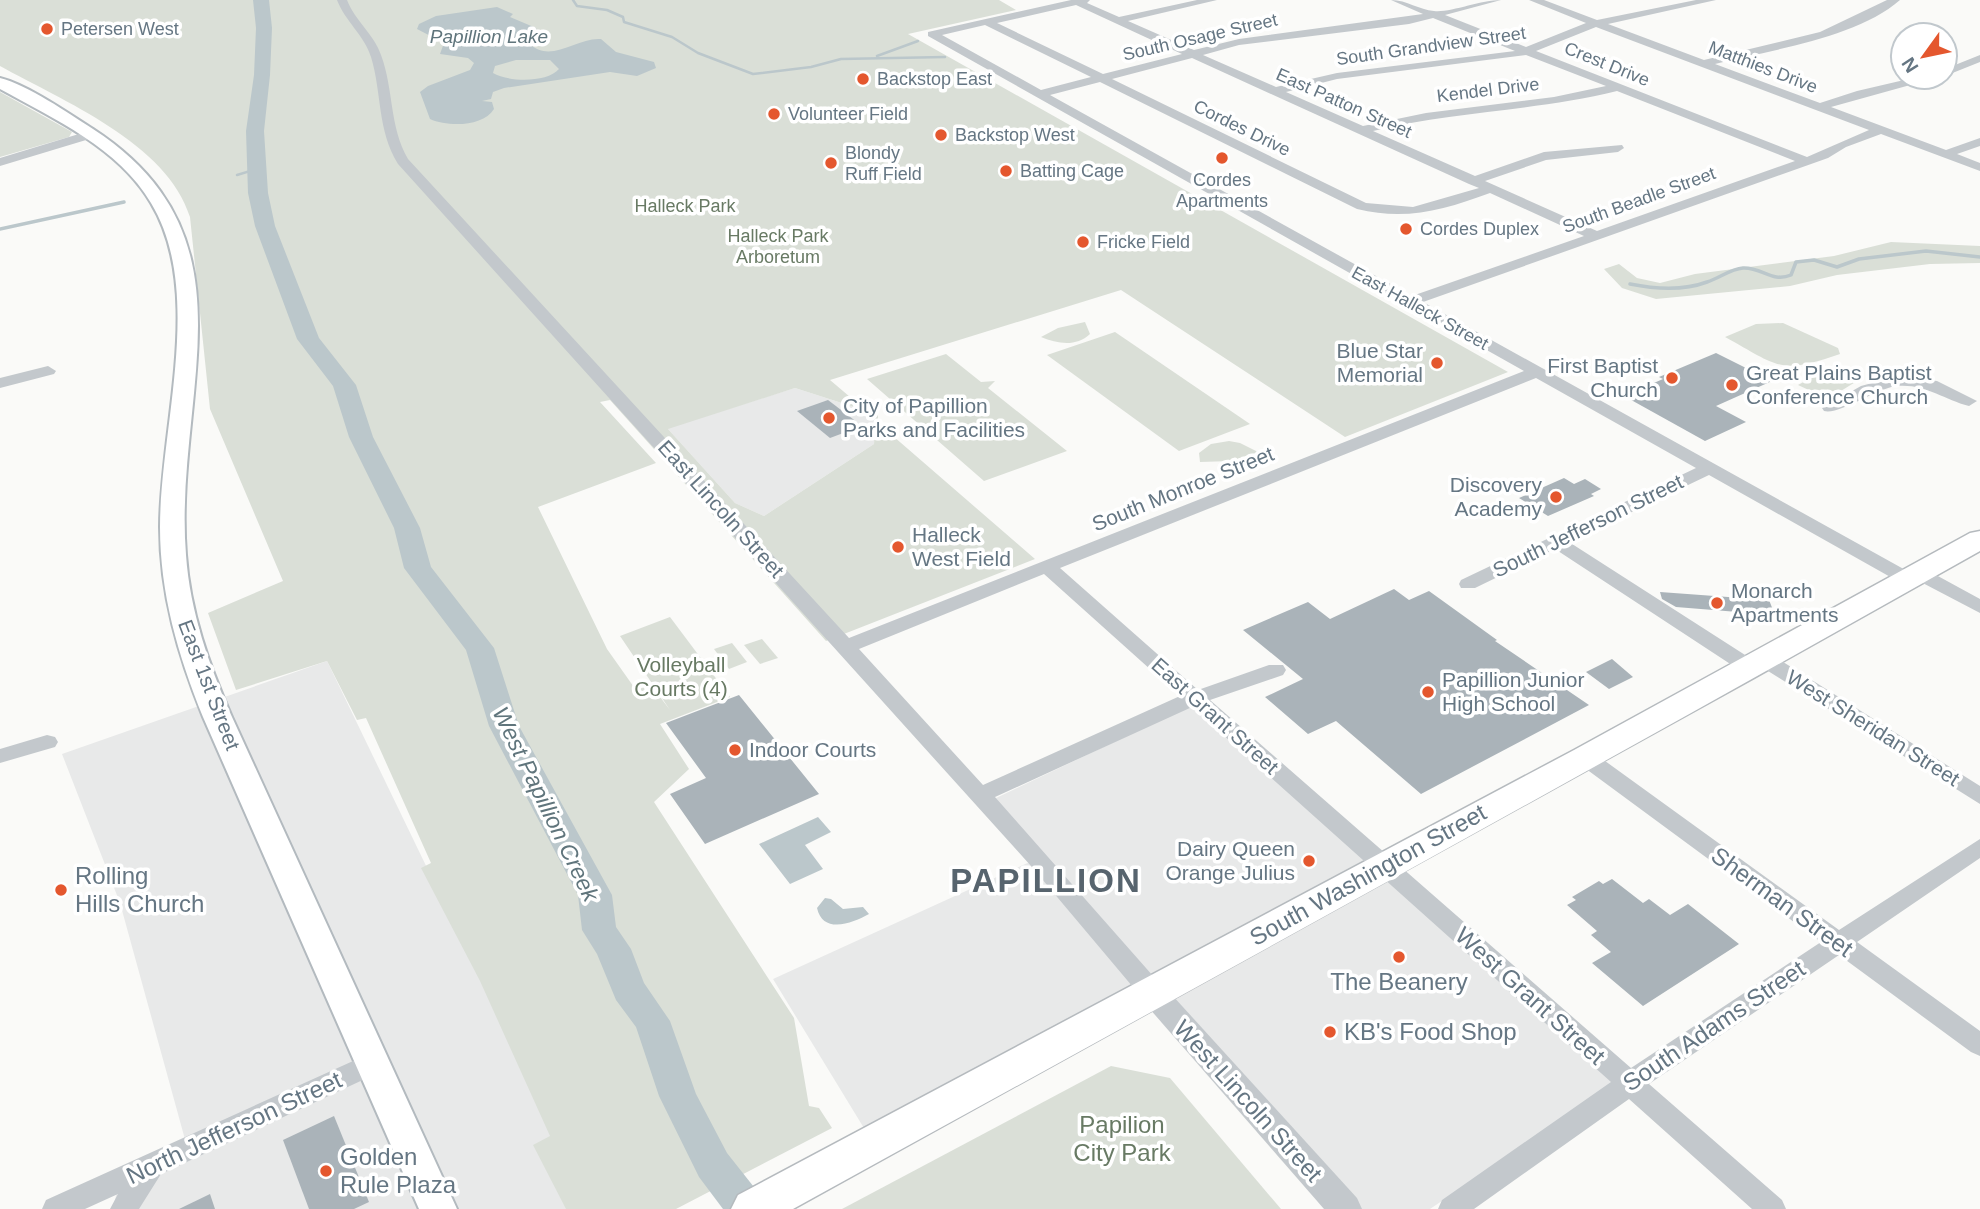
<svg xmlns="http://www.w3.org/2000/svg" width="1980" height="1209" viewBox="0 0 1980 1209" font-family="Arial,sans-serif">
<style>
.built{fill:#e8e9e9}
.green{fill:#dadfd7;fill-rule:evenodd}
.water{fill:#bbc7cb;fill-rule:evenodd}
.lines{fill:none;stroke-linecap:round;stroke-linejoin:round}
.stream-far1{stroke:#bbc7cb;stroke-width:2.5}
.stream{stroke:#bbc7cb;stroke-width:3.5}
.river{fill:#bbc7cb;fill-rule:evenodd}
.building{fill:#aab3b9}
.secondary-casing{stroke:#b3babf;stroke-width:4}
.primary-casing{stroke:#b5babe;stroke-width:3}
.minor{fill:#c3c8cc;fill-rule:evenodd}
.tertiary{fill:#c3c8cc;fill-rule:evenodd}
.secondary{fill:#fff;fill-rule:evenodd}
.primary{fill:#fff;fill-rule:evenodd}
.poi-dot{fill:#e4572e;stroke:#fff;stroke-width:2.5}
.labels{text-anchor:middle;stroke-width:7;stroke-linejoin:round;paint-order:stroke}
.far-poi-label{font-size:18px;fill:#657683;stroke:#fff;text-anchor:start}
.far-street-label{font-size:18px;fill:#657683;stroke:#fff}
.far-park-label{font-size:18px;fill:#687a64;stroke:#fff}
.far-water-label{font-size:19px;font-style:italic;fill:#60757c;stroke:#fff}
.poi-label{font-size:21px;fill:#657683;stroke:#fff;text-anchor:start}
.street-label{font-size:21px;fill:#657683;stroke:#fff}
.park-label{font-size:21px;fill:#687a64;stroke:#fff}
.water-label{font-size:23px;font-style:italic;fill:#60757c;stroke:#fff}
.near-street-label{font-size:24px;fill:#657683;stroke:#fff}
.near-poi-label{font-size:24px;fill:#657683;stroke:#fff;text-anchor:start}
.near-park-label{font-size:24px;fill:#687a64;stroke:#fff}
.near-district-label{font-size:33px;font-weight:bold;letter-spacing:2px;fill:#57646e;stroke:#fff}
</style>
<rect width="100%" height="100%" fill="#fafaf8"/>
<!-- built -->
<g class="built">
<path d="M795 388 876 414 874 444 764 516 735 503 667 428Z"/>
<path d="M327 661 592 1209H113L117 1191 189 1154 120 903 62 754Z"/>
<path d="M1192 705 1615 1084 1430 1209H1334L1139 991 870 1138 773 979 1045 855 994 799Z"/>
</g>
<!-- green -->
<g class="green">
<path d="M0 0H999L1016 10 908 34 1508 372 1345 437 1121 290 830 380 863 408 878 413V423L1035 559 826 641 610 400 600 402 656 463 538 507 607 649 636 690 651 685 670 710 620 636 670 617 730 697 660 724 689 769 654 802 794 1018 809 1106 819 1108 832 1128 676 1209H566L533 1145 550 1136 480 981 421 868 431 863 366 718 357 720 327 661 236 690 208 613 283 581 210 409 190 217C167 143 63 101 0 66ZM795 388 876 414 874 444 764 516 735 503 668 429Z"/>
<path d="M0 92 72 132 69 137 0 157Z"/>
<path d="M1891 242 1980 246V263L1930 264 1837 275 1790 286 1656 299 1622 288 1604 269 1619 264 1637 278 1660 283 1695 274 1834 256Z"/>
<path d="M1085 322 1090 334C1076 347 1058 344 1041 337L1058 328Z"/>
<path d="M1783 323 1838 348 1840 354C1779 375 1780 367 1725 337L1756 324Z"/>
<path d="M1115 332 1250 424 1179 451 1047 355Z"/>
<path d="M946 354 981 382 995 381 988 388 1067 451 984 481 867 379Z"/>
<path d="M1829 368 1857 381 1828 399 1798 385Z"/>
<path d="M1229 441 1240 443 1258 452 1232 461 1200 462 1199 453 1211 444Z"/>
<path d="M762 639 778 658 760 664 744 645Z"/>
<path d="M732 643 747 662 729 669 714 649Z"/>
<path d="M1111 1066 1170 1078 1281 1209H842Z"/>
</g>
<!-- water -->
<g class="water">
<path d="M497 7 513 14 510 17 536 28 537 33 530 44C551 64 577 37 601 39L616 52 654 62 656 68 637 76 610 72 504 88 493 92 491 99 482 101 492 102 494 109C483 127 448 127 430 119L420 92 428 86 470 70 474 63 468 58 440 54 444 43 417 29 419 24 436 16ZM516 60H550L559 69C547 83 508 82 493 73L495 66Z"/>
<path d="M818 817 831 832 805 845 823 869 790 884 759 844Z"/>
<path d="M825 898 831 899 843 909 863 907 869 914C853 923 823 935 817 908Z"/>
</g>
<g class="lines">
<!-- stream-far1 -->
<g class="stream-far1">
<path d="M573 0 577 6 607 10 623 17 624 22 672 37 698 53 753 74 811 67 841 59 945 57"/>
<path d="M877 56 918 41"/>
<path d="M237 175 257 169"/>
</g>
<!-- stream -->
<g class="stream">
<path d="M0 229 124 202"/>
<path d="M1630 284C1655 289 1683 291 1707 282 1720 278 1730 269 1743 268 1762 267 1772 283 1791 275L1796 262 1814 260 1837 267 1859 259 1926 251 1980 257"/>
</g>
<!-- river -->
<path class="river" d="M253 0H269L272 28 270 75 264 131 268 193 275 226 319 338 356 385 373 437 420 528 431 567 494 648 519 726 612 895 616 927 631 949 644 983 670 1021 696 1094 727 1153 761 1196 767 1209H723L699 1177 659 1096 636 1027 616 1000 597 954 582 930 578 895 489 726 466 650 404 568 394 528 349 437 333 386 297 339 255 226 248 193 246 131 254 75 256 28Z"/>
</g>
<!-- building -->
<g class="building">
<path d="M1716 353 1772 381 1716 406 1746 422 1705 441 1624 396 1663 379 1659 377Z"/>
<path d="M828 400 862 426 830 438 797 411Z"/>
<path d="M1564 478 1574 484 1585 479 1601 489 1591 494 1594 496 1548 516 1519 498Z"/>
<path d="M1394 589 1409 600 1429 591 1497 640 1495 641 1589 705 1421 794 1336 721 1308 734 1265 697 1303 679 1243 630 1308 602 1330 619Z"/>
<path d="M1660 592 1769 600 1775 615 1676 607 1662 599Z"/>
<path d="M1612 659 1633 677 1609 689 1586 672Z"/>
<path d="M739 695 819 794 705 844 670 794 706 778 666 723Z"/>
<path d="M1612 879 1643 903 1649 899 1670 915 1688 904 1739 944 1643 1006 1592 963 1611 952 1591 935 1597 931 1567 905 1576 900 1572 897 1599 881 1603 884Z"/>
<path d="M334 1116 369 1202 354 1209H309L283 1140Z"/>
<path d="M210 1194 215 1209H179Z"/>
</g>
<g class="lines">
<defs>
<path id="secondary" d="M0 78C28 85 68 113 93 129 262 239 173 393 186 555 190 612 209 665 232 717L457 1209H419L203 717C178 655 160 594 160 527 160 427 205 292 151 203 119 148 54 119 0 89Z"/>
<path id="primary" d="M1980 531V551C1586 773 1190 991 793 1209H731L738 1195 1574 750 1970 533Z"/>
</defs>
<!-- secondary casing -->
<use href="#secondary" class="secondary-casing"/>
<!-- primary casing -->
<use href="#primary" class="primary-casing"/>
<!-- minor -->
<g class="minor">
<path d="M337 0H347C355 21 374 34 381 55 394 90 389 126 408 159L849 638 1524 371 928 36V32L1071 0H1090L1087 3 1119 17 1197 0H1217L1128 21 1194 50 1239 39 1423 14 1391 0C1407 0 1419 10 1434 11 1450 13 1480 0 1501 0L1445 15 1526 47 1586 23 1529 0H1544L1597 20 1696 0H1716L1608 24 1704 60 1820 32 1887 0H1900C1857 38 1770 50 1715 64L1820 103 1857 91 1917 77H1939L1831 107 1946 150 1980 138V146L1957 154 1980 163V171L1881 134 1846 147 1828 158 1423 302 1909 572 1918 567 1925 569 1980 599V613L1917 580 1908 585 1901 583 1709 475 1569 542 1756 662 1758 655H1772L1980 786V804L1760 666 1758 673H1744L1555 549 1475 588H1461L1459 584 1461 580 1696 468 1536 378 1060 568 1198 690 1269 665H1283L1286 670 1283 675 1210 700 1631 1068 1821 942 1578 763 1575 758 1578 753H1594L1839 930 1980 839V858L1857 942 1980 1031V1056L1971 1052 1839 955 1649 1084 1782 1200 1786 1209H1752L1629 1099 1474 1209H1438L1442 1200 1611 1082 1192 707 995 797 1161 985 1164 992 1161 999 1152 1002 1143 999 1031 866 398 164C377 130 382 93 371 57 364 35 345 21 337 0ZM1076 5 1182 54 1103 74 997 23ZM1433 18 1515 51 1337 73 1276 87 1203 55 1239 45 1409 24ZM985 25 1091 77 1041 90 942 35ZM1596 27 1869 130 1807 157 1536 51ZM1526 55 1606 86 1554 97 1426 113 1363 126 1286 92 1337 79ZM1192 58 1469 184 1479 188 1413 207 1366 203 1112 79ZM1100 82 1357 209C1406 221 1444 210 1490 193L1584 236 1412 296 1050 95ZM1617 91 1795 161 1597 231 1485 181 1546 160 1618 152 1624 148 1622 145 1544 152 1475 176 1373 131C1453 111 1537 111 1617 91ZM1044 574 1180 696 983 785 859 649Z"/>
<path d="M1980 55V62L1945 76V69Z"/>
<path d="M92 130 98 134 96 137 0 166V158Z"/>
<path d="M48 366 56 371 54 374 0 388V378Z"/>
<path d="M1898 376 1937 381 1977 401 1969 406C1943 399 1924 383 1896 386 1875 389 1840 415 1824 411L1822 408 1861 386Z"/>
<path d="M47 735 55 737 58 742 55 747 0 763V749Z"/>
<path d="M373 1052 382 1055 386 1063 382 1071 161 1174 139 1209H110L118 1194 85 1209H42L46 1200Z"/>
</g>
<!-- tertiary -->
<path class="tertiary" d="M1152 980 1162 984 1357 1198 1362 1209H1324L1142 1000 1137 992 1142 984Z"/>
<!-- secondary -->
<use href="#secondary" class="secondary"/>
<!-- primary -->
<use href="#primary" class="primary"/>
</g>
<!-- markers -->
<g class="poi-dot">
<circle cx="47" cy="29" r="7"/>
<circle cx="863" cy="79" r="7"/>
<circle cx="774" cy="114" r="7"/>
<circle cx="941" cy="135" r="7"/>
<circle cx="1222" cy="158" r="7"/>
<circle cx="831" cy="163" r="7"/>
<circle cx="1006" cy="171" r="7"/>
<circle cx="1406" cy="229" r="7"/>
<circle cx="1083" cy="242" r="7"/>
<circle cx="1437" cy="363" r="7"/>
<circle cx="1672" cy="378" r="7"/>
<circle cx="1732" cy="385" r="7"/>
<circle cx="829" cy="418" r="7"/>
<circle cx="1556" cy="497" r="7"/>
<circle cx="898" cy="547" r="7"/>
<circle cx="1717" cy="603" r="7"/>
<circle cx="1428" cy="692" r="7"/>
<circle cx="735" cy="750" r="7"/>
<circle cx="1309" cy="861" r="7"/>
<circle cx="61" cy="890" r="7"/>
<circle cx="1399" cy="957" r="7"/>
<circle cx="1330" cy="1032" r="7"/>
<circle cx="326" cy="1171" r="7"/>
</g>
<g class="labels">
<!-- far-poi labels -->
<g class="far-poi-label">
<text x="61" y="35">Petersen West</text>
<text x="877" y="85">Backstop East</text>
<text x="788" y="120">Volunteer Field</text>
<text x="955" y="141">Backstop West</text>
<text x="845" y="159">Blondy<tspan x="845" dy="21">Ruff Field</tspan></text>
<text x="1020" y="177">Batting Cage</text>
<text x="1222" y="186" text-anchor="middle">Cordes<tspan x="1222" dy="21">Apartments</tspan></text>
<text x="1420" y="235">Cordes Duplex</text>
<text x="1097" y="248">Fricke Field</text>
</g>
<!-- far-street labels -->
<g class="far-street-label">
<text transform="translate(1200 37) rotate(-13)" y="6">South Osage Street</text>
<text transform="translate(1431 46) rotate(-8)" y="6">South Grandview Street</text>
<text transform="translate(1607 64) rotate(22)" y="6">Crest Drive</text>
<text transform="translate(1763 67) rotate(21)" y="6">Matthies Drive</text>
<text transform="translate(1488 90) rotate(-7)" y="6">Kendel Drive</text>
<text transform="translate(1344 103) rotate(24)" y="6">East Patton Street</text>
<text transform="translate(1242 128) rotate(26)" y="6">Cordes Drive</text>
<text transform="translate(1639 200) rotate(-20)" y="6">South Beadle Street</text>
<text transform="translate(1420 308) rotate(29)" y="6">East Halleck Street</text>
</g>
<!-- far-park labels -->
<g class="far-park-label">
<text x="685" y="212">Halleck Park</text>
<text x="778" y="242">Halleck Park<tspan x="778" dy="21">Arboretum</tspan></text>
</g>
<!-- far-water labels -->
<g class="far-water-label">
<text x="489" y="43">Papillion Lake</text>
</g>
<!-- poi labels -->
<g class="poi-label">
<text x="1423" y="358" text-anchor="end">Blue Star<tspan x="1423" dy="24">Memorial</tspan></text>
<text x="1658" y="373" text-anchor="end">First Baptist<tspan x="1658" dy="24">Church</tspan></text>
<text x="1746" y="380">Great Plains Baptist<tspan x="1746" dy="24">Conference Church</tspan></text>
<text x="843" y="413">City of Papillion<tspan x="843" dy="24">Parks and Facilities</tspan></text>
<text x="1542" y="492" text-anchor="end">Discovery<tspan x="1542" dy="24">Academy</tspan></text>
<text x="912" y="542">Halleck<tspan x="912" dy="24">West Field</tspan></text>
<text x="1731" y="598">Monarch<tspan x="1731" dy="24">Apartments</tspan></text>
<text x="1442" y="687">Papillion Junior<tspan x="1442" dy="24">High School</tspan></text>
<text x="749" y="757">Indoor Courts</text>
<text x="1295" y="856" text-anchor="end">Dairy Queen<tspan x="1295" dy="24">Orange Julius</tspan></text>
</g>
<!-- street labels -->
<g class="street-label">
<text transform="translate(1183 489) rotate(-22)" y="7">South Monroe Street</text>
<text transform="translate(721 509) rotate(48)" y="7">East Lincoln Street</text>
<text transform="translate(1588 526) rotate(-26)" y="7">South Jefferson Street</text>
<text transform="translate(209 685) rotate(69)" y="7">East 1st Street</text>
<text transform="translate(1215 716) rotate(42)" y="7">East Grant Street</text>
<text transform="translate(1873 728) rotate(32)" y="7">West Sheridan Street</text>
</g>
<!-- park labels -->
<g class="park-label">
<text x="681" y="672">Volleyball<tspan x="681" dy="24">Courts (4)</tspan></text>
</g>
<!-- water labels -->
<g class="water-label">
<text transform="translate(546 804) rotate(64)" y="8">West Papillion Creek</text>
</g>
<!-- near-street labels -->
<g class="near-street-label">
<text transform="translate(1368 875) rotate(-29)" y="8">South Washington Street</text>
<text transform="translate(1782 902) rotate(36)" y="8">Sherman Street</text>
<text transform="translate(1530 996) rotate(42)" y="8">West Grant Street</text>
<text transform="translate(1714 1026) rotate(-34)" y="8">South Adams Street</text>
<text transform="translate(1248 1101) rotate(48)" y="8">West Lincoln Street</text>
<text transform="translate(234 1128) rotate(-25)" y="8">North Jefferson Street</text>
</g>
<!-- near-poi labels -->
<g class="near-poi-label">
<text x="75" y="884">Rolling<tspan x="75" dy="28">Hills Church</tspan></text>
<text x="1399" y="990" text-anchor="middle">The Beanery</text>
<text x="1344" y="1040">KB's Food Shop</text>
<text x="340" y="1165">Golden<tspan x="340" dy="28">Rule Plaza</tspan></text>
</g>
<!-- near-park labels -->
<g class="near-park-label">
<text x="1122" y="1133">Papilion<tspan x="1122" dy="28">City Park</tspan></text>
</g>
<!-- near-district labels -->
<g class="near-district-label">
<text x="1046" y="892">PAPILLION</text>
</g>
</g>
<!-- north arrow -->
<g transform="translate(1924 56) rotate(237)"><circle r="33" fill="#ffffff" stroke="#c1c8cd" stroke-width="2"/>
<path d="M0-5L12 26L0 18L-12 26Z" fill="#e4572e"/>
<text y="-10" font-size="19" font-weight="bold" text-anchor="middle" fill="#657683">N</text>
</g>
</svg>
